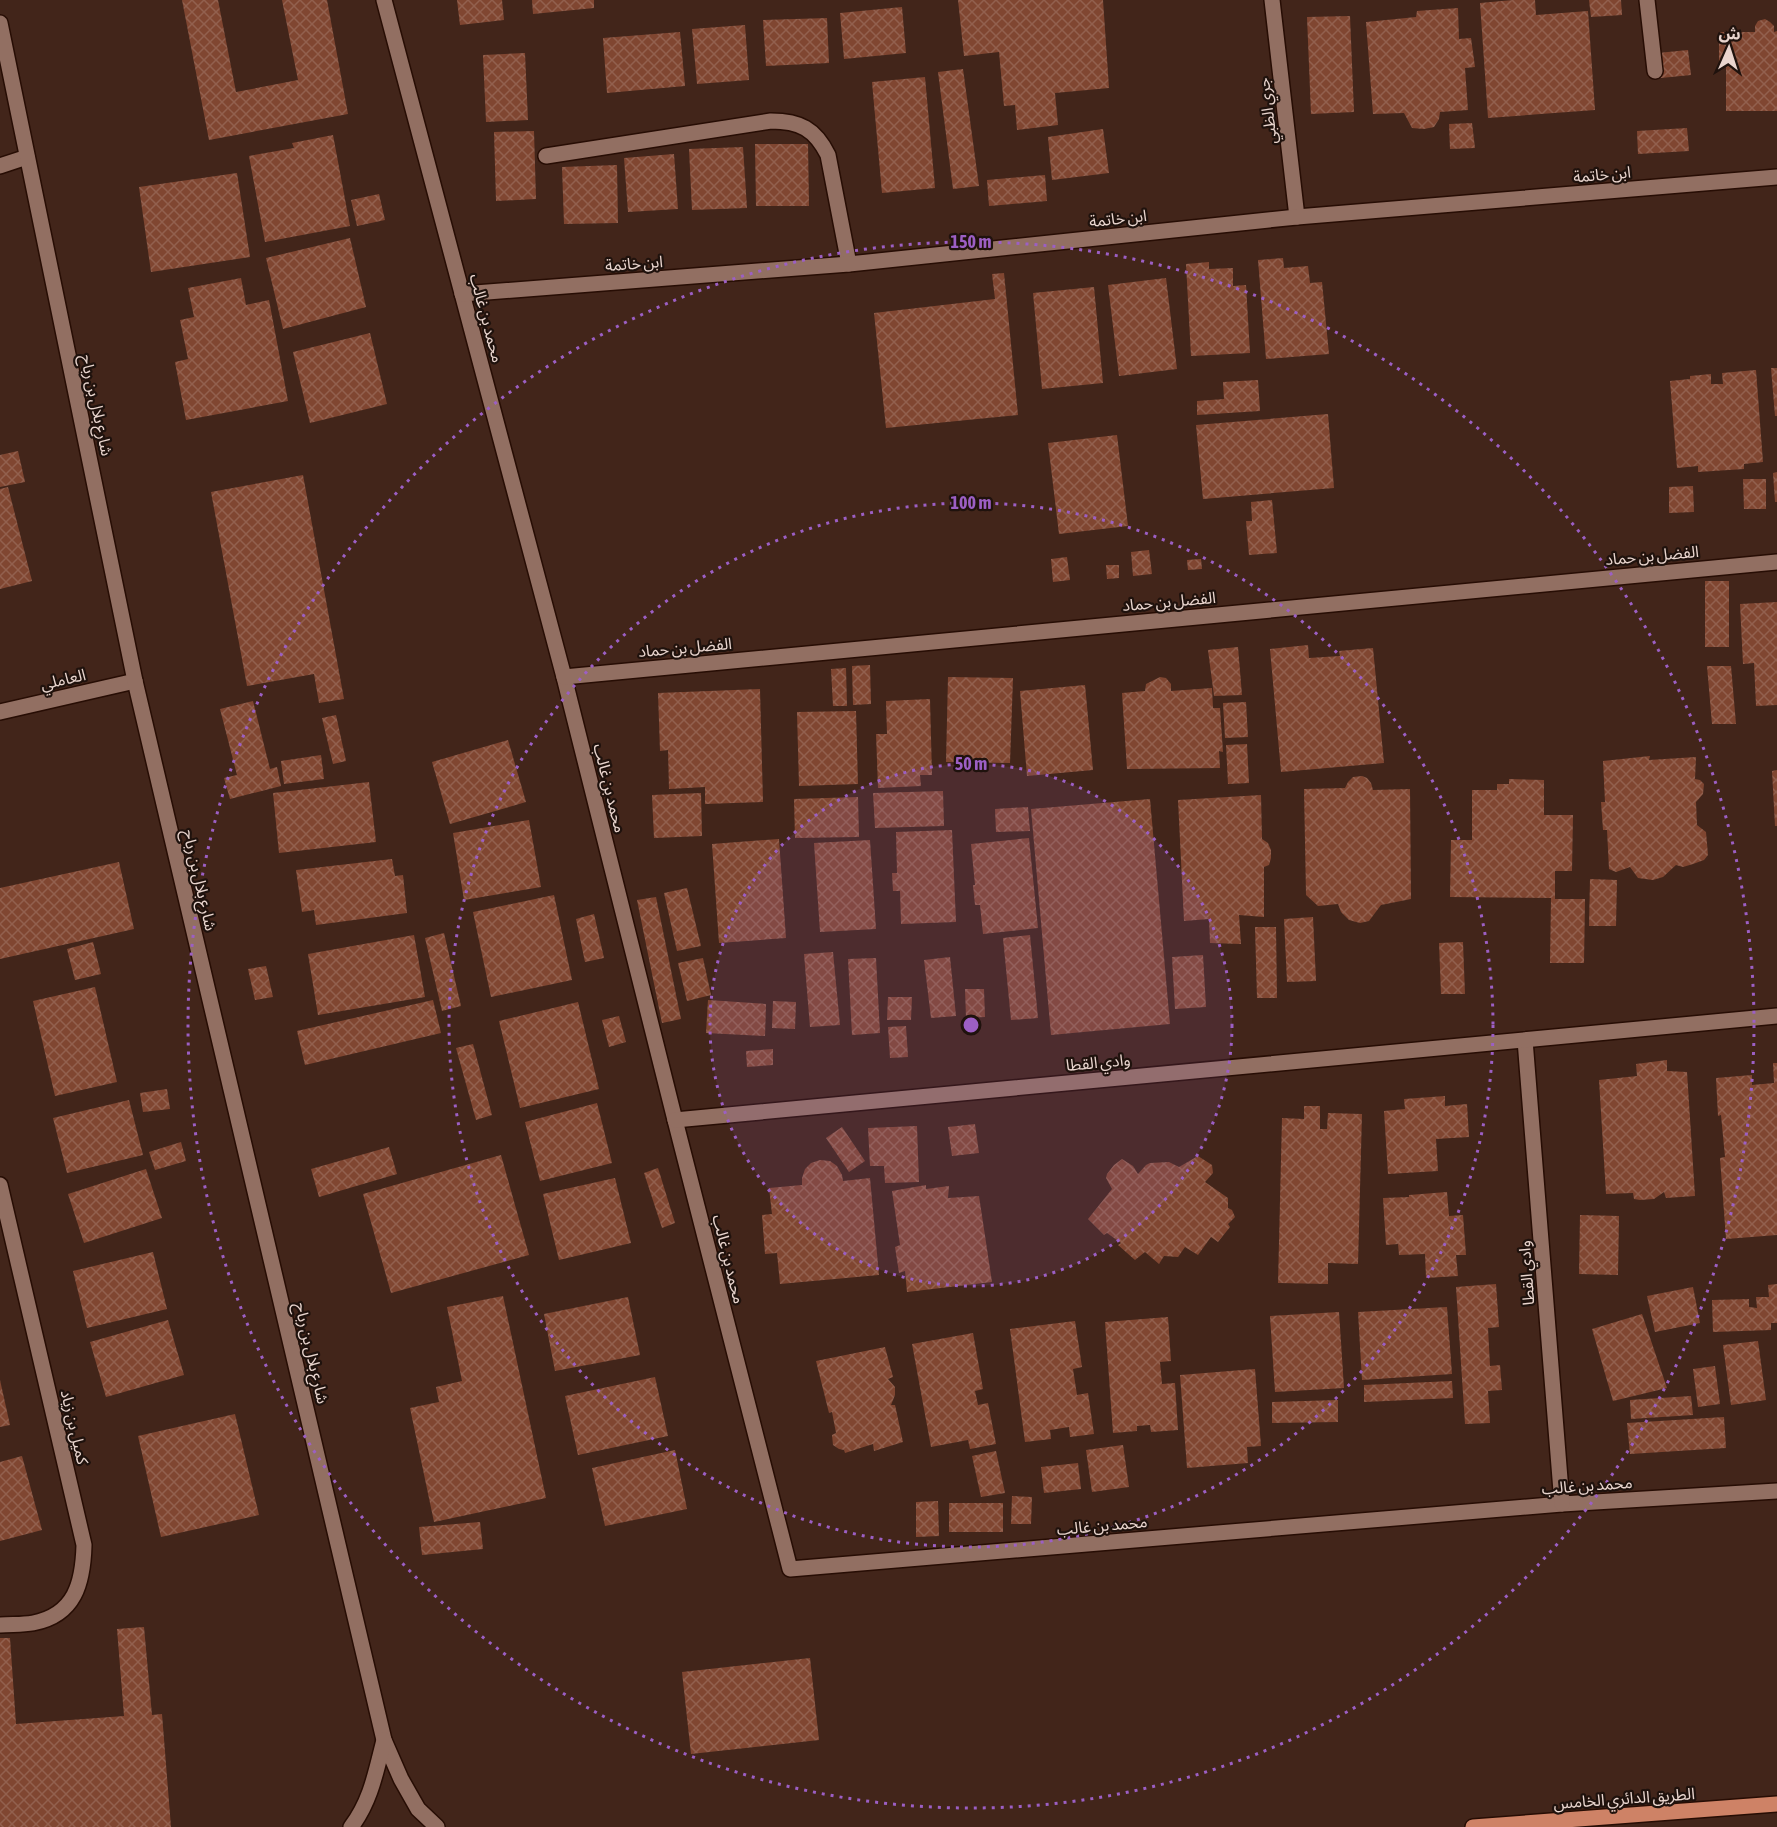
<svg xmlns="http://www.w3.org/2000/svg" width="1777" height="1827" viewBox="0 0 1777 1827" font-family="'Asap Condensed','Noto Sans Arabic',sans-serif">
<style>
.building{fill:url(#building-cross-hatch)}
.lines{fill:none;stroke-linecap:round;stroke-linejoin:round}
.street-casing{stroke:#270d04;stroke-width:18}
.secondary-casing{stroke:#270d04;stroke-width:18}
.primary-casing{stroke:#270d04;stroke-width:18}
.street{stroke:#926f62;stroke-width:15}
.secondary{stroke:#926f62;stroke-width:15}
.primary{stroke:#ce8266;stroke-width:15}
.ring{fill:none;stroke:#9c5fc4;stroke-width:3;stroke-dasharray:3 6}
.labels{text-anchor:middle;stroke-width:4.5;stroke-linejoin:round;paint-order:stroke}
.street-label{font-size:16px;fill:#e9d5ce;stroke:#1f120d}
.centre{fill:#9c5fc4;stroke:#1f120d;stroke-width:3}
.ring-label{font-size:18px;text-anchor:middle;font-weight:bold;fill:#9c5fc4;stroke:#1f120d;stroke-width:4.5;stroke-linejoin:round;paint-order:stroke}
</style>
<defs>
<pattern id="building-cross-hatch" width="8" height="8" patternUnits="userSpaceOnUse" patternTransform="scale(1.5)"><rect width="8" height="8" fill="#804631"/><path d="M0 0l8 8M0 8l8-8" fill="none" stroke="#92604e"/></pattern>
</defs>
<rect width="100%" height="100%" fill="#42251a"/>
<!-- building -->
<g class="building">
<path d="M182 0H218L236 92 298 80 282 0H327L348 114 209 140Z"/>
<path d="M457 0H502L504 20 460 25Z"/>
<path d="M532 0H594V8L533 14Z"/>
<path d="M958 0H1103L1109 88 1055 93 1058 125 1017 130 1015 105 1004 106 999 52 964 56Z"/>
<path d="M1513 0H1535L1536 15 1588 11 1595 110 1488 118 1480 3Z"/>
<path d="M1589 0H1621L1622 15 1591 17Z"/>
<path d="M902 7 906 53 844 59 840 13Z"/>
<path d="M1458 8 1459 39 1471 38 1475 67 1465 68 1468 110 1440 112 1439 119 1434 127 1424 129 1412 128 1404 113 1373 114 1366 22 1416 17 1417 11Z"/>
<path d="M1350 16 1354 112 1311 114 1307 17Z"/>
<path d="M827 18 829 63 766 66 763 20Z"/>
<path d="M1765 19 1770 22 1774 26V32L1777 31V111H1726V63L1719 62V32H1755V26L1758 21Z"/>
<path d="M745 25 749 80 697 84 692 29Z"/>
<path d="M680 32 685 86 607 93 603 38Z"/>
<path d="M1688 50 1691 75 1661 78 1658 53Z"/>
<path d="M525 53 528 120 486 122 483 55Z"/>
<path d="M963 69 979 186 953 189 938 72Z"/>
<path d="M925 77 935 188 882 193 872 82Z"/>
<path d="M1472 123 1475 148 1450 149 1449 124Z"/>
<path d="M1687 128 1689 151 1638 154 1637 131Z"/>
<path d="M1103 129 1109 173 1052 180 1048 137Z"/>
<path d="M534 131 536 199 496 201 494 132Z"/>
<path d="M333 135 350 226 265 242 249 156 294 148 292 143Z"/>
<path d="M755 144H808L809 206H756Z"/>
<path d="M743 147 747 208 692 210 689 149Z"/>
<path d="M674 154 678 209 628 212 624 158Z"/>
<path d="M617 165 618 223 564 224 562 167Z"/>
<path d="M237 173 250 257 151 272 139 187Z"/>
<path d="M1045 175 1047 201 989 206 987 180Z"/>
<path d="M379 194 385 220 357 226 351 200Z"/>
<path d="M350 238 366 307 283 329 266 258Z"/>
<path d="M1283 258 1284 268 1308 266 1310 283 1322 282 1329 354 1266 359 1258 260Z"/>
<path d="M1209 262V269L1233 268V286L1246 285 1250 353 1191 356 1186 264Z"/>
<path d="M1004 273 1018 415 886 428 874 313 995 299 992 274Z"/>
<path d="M241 278 246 305 269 300 288 401 186 420 175 362 188 359 180 320 194 317 188 288Z"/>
<path d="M1166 278 1177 369 1119 376 1108 285Z"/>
<path d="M1094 287 1103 383 1042 389 1033 293Z"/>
<path d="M370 333 387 404 310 423 293 352Z"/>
<path d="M1771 368H1777V416H1775Z"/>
<path d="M1756 370 1763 462 1744 464V469L1698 472V466L1677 468 1670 381 1690 379V376L1711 374V384H1723L1722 373Z"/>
<path d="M1258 380 1260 411 1197 415V401L1224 399 1223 382Z"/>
<path d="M1328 414 1334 488 1203 499 1196 425Z"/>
<path d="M1117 435 1128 526 1059 534 1048 443Z"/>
<path d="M18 451 25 482 0 487V455Z"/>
<path d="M1777 472V502H1775L1773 473Z"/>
<path d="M303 475 344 699 319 703 314 674 247 686 211 492Z"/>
<path d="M1743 479H1766V509H1744Z"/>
<path d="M1693 486 1694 512 1669 513V487Z"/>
<path d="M8 487 32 581 0 589V489Z"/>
<path d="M1272 500 1277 553 1249 555 1246 521H1252L1251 502Z"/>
<path d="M1149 550 1152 574 1133 576 1131 552Z"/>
<path d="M1067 557 1070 580 1053 582 1051 559Z"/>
<path d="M1201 559 1202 569 1188 570 1187 560Z"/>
<path d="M1106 565H1119V578L1107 579Z"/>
<rect x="1705" y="581" width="24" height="66"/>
<path d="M1777 602V705L1756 706 1754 663 1743 664 1740 604Z"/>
<path d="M1308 645 1309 658 1340 656 1339 651 1373 648 1384 763 1281 772 1270 649Z"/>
<path d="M1238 647 1242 695 1214 696 1208 650Z"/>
<path d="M870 665 871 704 853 705 852 666Z"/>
<path d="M1707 666H1731L1736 724H1712Z"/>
<path d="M846 668 847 706H833L831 669Z"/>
<path d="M948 677 1013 678 1010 763 946 762Z"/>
<path d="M1160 677 1166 678 1171 684V691L1212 688 1213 708H1220L1223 752 1219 751 1220 768 1127 769 1122 693 1145 691 1146 684Z"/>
<path d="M1085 685 1093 770 1027 776 1020 691Z"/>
<path d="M760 689 763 802 705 804V787L669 789 668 750 660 751 658 693Z"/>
<path d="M930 699 932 775H920L921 786 878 788 876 734H887L886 701Z"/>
<path d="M253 701 270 769 277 767 281 786 230 799 224 778 237 775 220 709Z"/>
<path d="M1246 702 1248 737 1225 738 1223 703Z"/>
<path d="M856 711 858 784 799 786 797 712Z"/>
<path d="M336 715 346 761 333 764 322 718Z"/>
<path d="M508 740 526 802 450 824 432 762Z"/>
<path d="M1247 744 1249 783 1228 784 1226 745Z"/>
<path d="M321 755 324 779 284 784 281 761Z"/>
<path d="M1650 756 1649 760 1696 757 1695 779 1700 780 1704 784 1703 794 1696 802 1697 825 1706 832 1708 855 1704 860 1693 864 1683 867 1676 865 1663 877 1653 880 1638 878 1630 867 1616 872 1609 869 1607 830H1603L1601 802H1605L1603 761Z"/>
<path d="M1777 770V826H1775L1772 771Z"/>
<path d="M1362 776 1367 778 1371 783 1373 790 1410 789 1411 899 1381 905 1369 921 1360 923 1349 920 1341 912 1338 904 1318 906 1306 895 1304 789 1345 788 1348 782 1353 777Z"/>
<path d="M1509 779 1544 780V815H1573L1572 871H1555V899H1585L1584 963H1550L1551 898 1450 897 1451 840H1472V790H1497V784H1509Z"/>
<path d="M369 782 376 842 279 853 273 793Z"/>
<path d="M943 791 944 826 875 828 873 793Z"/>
<path d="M701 793 702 836 654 838 652 795Z"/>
<path d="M1261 795 1262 839 1268 843 1271 850V858L1269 865 1264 867V917L1239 915 1241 944 1210 943 1209 919 1184 921 1178 800Z"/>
<path d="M858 797 859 837 795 838 794 799Z"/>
<path d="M1150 799 1170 1024 1051 1035 1031 809Z"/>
<path d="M1028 807 1030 831 996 832 995 809Z"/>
<path d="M529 820 541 887 464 900 453 833Z"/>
<path d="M952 830 956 922 901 924 900 891H893L892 873H897L896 832Z"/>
<path d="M1029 838 1038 928 983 934 980 905H975L973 885H975L971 844Z"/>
<path d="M779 839 786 938 719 943 712 844Z"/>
<path d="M870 840 876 929 820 932 814 843Z"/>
<path d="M392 859 395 876 403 875 407 913 316 925 314 910 302 912 296 870Z"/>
<path d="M119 862 134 929 0 959V888Z"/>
<path d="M1590 879 1617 880 1616 926H1589Z"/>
<path d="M687 888 701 946 677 951 664 893Z"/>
<path d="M554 895 572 980 491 997 473 912Z"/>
<path d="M656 897 681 1019 662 1023 637 900Z"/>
<path d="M594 914 604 958 585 962 576 919Z"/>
<path d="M1313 917 1316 981 1287 982 1284 919Z"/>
<path d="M1255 927H1276L1277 998H1257Z"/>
<path d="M444 933 461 1006 442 1011 425 938Z"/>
<path d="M414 935 425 997 318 1015 308 954Z"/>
<path d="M1030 935 1038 1018 1011 1020 1003 938Z"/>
<path d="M93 942 101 974 75 980 67 949Z"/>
<path d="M1463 942 1465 994H1441L1439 943Z"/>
<path d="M833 952 840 1025 810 1027 804 954Z"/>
<path d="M1203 955 1206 1007 1175 1009 1172 957Z"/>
<path d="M950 957 956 1016 931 1018 924 960Z"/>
<path d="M703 958 711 995 687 1001 678 963Z"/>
<path d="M876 958 880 1033 852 1035 848 959Z"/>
<path d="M266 966 273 997 255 1000 248 969Z"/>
<path d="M95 987 117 1082 55 1096 33 1001Z"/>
<path d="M965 989H984L985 1017 966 1018Z"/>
<path d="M888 997H912L911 1020H887Z"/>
<path d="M433 1000 441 1033 305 1065 297 1031Z"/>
<path d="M708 1000 766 1004 765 1036 706 1033Z"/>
<path d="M773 1001 796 1002 795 1029 772 1028Z"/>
<path d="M578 1002 599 1089 520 1108 499 1021Z"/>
<path d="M619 1016 626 1042 609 1047 602 1020Z"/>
<path d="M906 1026 908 1057 890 1058 888 1027Z"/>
<path d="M473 1044 492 1115 476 1120 456 1048Z"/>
<path d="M773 1049V1065L747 1067 746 1051Z"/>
<path d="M1667 1060V1071L1687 1072 1695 1196 1666 1198 1664 1192 1654 1199 1640 1200 1634 1199 1633 1193 1606 1194 1599 1080 1637 1076 1636 1064Z"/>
<path d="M1773 1063H1777V1235L1726 1239 1720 1158 1725 1157 1721 1115 1718 1116 1716 1078 1752 1075V1085L1774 1083Z"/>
<path d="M167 1089 170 1109 143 1112 140 1093Z"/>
<path d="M1445 1096V1106L1467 1104 1469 1137 1436 1139 1438 1171 1388 1174 1384 1111 1405 1109 1404 1099Z"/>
<path d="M129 1100 143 1155 67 1173 53 1118Z"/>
<path d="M597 1103 612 1163 540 1181 525 1122Z"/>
<path d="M1304 1106H1320V1129H1327L1328 1113 1362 1114 1358 1264 1328 1263V1284L1278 1283 1282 1118 1304 1119Z"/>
<path d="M975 1124 979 1153 952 1156 948 1127Z"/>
<path d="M917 1126 919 1182 885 1183 884 1166H870L868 1128Z"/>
<path d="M842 1127 865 1161 849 1172 826 1138Z"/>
<path d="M181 1142 186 1161 155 1170 149 1152Z"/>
<path d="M389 1147 397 1174 319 1197 311 1169Z"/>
<path d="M501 1155 529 1255 391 1293 363 1194Z"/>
<path d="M1198 1156 1212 1165 1213 1173 1205 1182 1228 1198V1208L1232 1210 1235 1217 1228 1224 1230 1227 1218 1242 1211 1237 1198 1255 1185 1247 1178 1257 1164 1256 1159 1264 1145 1252 1135 1260 1118 1245 1121 1243 1107 1233 1104 1235 1088 1219 1112 1189 1106 1178 1107 1174 1114 1165 1122 1159 1133 1166 1138 1174 1146 1165 1150 1163 1169 1162 1179 1167Z"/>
<path d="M820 1160 830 1161 837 1166 842 1175 843 1181 870 1178 879 1275 780 1284 777 1253 765 1254 762 1215 772 1214 769 1188 802 1185V1178L805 1169 811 1163Z"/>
<path d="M658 1168 675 1223 662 1228 644 1173Z"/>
<path d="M146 1169 162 1218 84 1243 68 1194Z"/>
<path d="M615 1178 631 1243 559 1260 543 1194Z"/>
<path d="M926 1185V1189L949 1186 948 1198 979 1196 992 1282 907 1292 905 1271 899 1273 895 1247 900 1245 892 1191Z"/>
<path d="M1447 1192 1449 1216 1463 1215 1466 1255H1456L1458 1276 1426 1278 1425 1254 1399 1255 1398 1244 1386 1245 1383 1198 1409 1197V1195Z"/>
<path d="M1580 1215 1619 1216 1618 1275 1579 1274Z"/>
<path d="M153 1252 167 1309 87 1328 73 1271Z"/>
<path d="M1496 1284 1499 1327 1488 1328 1490 1366 1500 1365 1502 1390 1488 1391 1490 1423 1465 1424 1456 1287Z"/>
<path d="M1777 1284V1323H1771V1330L1713 1332 1712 1300 1749 1299V1307L1757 1308 1756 1297H1769L1768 1285Z"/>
<path d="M1693 1287 1700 1323 1655 1332 1647 1296Z"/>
<path d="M503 1296 546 1498 434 1522 410 1408 439 1402 436 1387 462 1381 447 1307Z"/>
<path d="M628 1297 640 1355 555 1371 544 1314Z"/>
<path d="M1447 1307 1452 1374 1362 1380 1358 1312Z"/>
<path d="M1339 1312 1344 1388 1275 1392 1270 1316Z"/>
<path d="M1642 1314 1667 1388 1613 1401 1592 1329Z"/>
<path d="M1168 1317 1171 1361 1160 1362 1162 1384 1175 1383 1178 1430 1151 1432 1150 1425 1137 1426V1431L1113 1433 1105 1322Z"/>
<path d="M168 1320 184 1375 106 1397 90 1342Z"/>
<path d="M1075 1321 1082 1367 1073 1369 1077 1395 1088 1393 1094 1434 1070 1437 1069 1427 1050 1430 1051 1439 1025 1442 1010 1329Z"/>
<path d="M973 1333 983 1389 975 1391 978 1405 988 1403 996 1444 970 1449 968 1440 931 1447 912 1344Z"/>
<path d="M1758 1341 1766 1400 1731 1405 1723 1345Z"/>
<path d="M885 1347 893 1377 888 1379 895 1387V1395L891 1405H895L903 1442 874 1451 873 1444 845 1453 844 1450 839 1449 833 1445 832 1435 836 1433 832 1412 829 1413 816 1361Z"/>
<path d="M1715 1366 1720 1404 1698 1407 1693 1369Z"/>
<path d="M1255 1369 1261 1446 1247 1447 1248 1463 1187 1468 1180 1375Z"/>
<path d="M655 1377 668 1436 578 1455 565 1396Z"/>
<path d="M0 1380 10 1425 0 1427Z"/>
<path d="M1452 1381 1453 1398 1364 1402V1385Z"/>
<path d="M1691 1396 1693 1415 1631 1419 1630 1400Z"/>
<path d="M1338 1400V1422L1272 1423V1402Z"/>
<path d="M235 1414 259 1515 161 1537 138 1436Z"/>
<path d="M1724 1417 1726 1448 1630 1454 1627 1423Z"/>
<path d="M1123 1445 1129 1487 1092 1492 1086 1450Z"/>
<path d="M675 1450 687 1509 605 1526 592 1468Z"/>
<path d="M996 1451 1005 1493 981 1497 972 1456Z"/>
<path d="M22 1456 42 1530 0 1541V1462Z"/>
<path d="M1078 1463 1081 1489 1044 1493 1041 1467Z"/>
<path d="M1012 1496 1032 1497 1031 1524H1011Z"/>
<path d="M938 1501 939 1536 916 1537V1502Z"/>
<rect x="949" y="1503" width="54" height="29"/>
<path d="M480 1522 483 1549 422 1555 419 1527Z"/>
<path d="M144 1627 152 1715 162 1714 171 1827H0V1638H10L16 1724 124 1716 117 1629Z"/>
<path d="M810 1658 819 1740 691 1754 682 1672Z"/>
</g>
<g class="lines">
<defs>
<g id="street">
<path d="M384 0 564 677 675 1120 790 1569 1562 1504 1777 1491"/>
<path d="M1272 0 1297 217"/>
<path d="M1647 0 1655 71"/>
<path d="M546 156 771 121C800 121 815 129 828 155L849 264"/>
<path d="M0 166 27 157"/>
<path d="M462 294 849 264 1297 217 1777 177"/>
<path d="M564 677 1777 562"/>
<path d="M0 712 135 681"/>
<path d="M1525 1040 1562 1504"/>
<path d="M675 1120 1777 1016"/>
<path d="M0 1185 84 1545C83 1583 75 1615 33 1623 22 1625 11 1624 0 1625"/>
</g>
<g id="secondary">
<path d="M0 23 135 681 384 1740 401 1779 418 1809 437 1827"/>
<path d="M351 1827C371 1801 376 1771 384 1740"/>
</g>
<path id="primary" d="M1473 1827 1777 1804"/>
</defs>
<!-- street casing -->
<use href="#street" class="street-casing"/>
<!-- secondary casing -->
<use href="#secondary" class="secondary-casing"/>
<!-- primary casing -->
<use href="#primary" class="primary-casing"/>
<!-- street -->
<use href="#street" class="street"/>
<!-- secondary -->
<use href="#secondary" class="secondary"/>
<!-- primary -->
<use href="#primary" class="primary"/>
</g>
<!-- distance rings -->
<circle cx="971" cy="1025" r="261" fill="#9c5fc4" fill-opacity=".12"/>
<g class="ring">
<circle cx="971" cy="1025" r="261"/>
<circle cx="971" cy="1025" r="522"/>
<circle cx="971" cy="1025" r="783"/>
</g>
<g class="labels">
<!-- street labels -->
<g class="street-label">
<text transform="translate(1267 111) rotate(-97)" y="6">جري الظبي</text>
<text transform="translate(1602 174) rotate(-5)" y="6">ابن خاتمة</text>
<text transform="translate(1118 218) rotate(-6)" y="6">ابن خاتمة</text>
<text transform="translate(634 263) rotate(-4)" y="6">ابن خاتمة</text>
<text transform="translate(487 318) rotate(75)" y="6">محمد بن غالب</text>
<text transform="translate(97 405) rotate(78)" y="6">شارع بلال بن رباح</text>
<text transform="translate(1652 555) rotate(-5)" y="6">الفضل بن حماد</text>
<text transform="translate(1169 601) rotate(-5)" y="6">الفضل بن حماد</text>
<text transform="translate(685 647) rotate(-5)" y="6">الفضل بن حماد</text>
<text transform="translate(63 679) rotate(-13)" y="6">العاملي</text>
<text transform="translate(610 788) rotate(76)" y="6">محمد بن غالب</text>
<text transform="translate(200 880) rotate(77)" y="6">شارع بلال بن رباح</text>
<text transform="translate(1098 1062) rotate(-5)" y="6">وادي القطا</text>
<text transform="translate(729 1259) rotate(76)" y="6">محمد بن غالب</text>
<text transform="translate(1526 1273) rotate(-94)" y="6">وادي القطا</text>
<text transform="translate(312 1353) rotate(77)" y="6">شارع بلال بن رباح</text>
<text transform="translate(75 1427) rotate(77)" y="6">كميل بن زياد</text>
<text transform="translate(1587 1485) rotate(-4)" y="6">محمد بن غالب</text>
<text transform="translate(1102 1525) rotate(-5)" y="6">محمد بن غالب</text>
<text transform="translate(1624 1798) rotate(-4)" y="6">الطريق الدائري الخامس</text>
</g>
</g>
<circle cx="971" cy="1025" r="9" class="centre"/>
<g class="ring-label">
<text x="971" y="248">150 m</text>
<text x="971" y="509">100 m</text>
<text x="971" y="770">50 m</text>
</g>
<!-- north arrow -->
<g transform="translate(1729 48) rotate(3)" stroke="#1f120d" stroke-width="4.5" paint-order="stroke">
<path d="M0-4.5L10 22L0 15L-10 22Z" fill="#e9d5ce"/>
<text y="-9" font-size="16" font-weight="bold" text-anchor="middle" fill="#e9d5ce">ش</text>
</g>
</svg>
